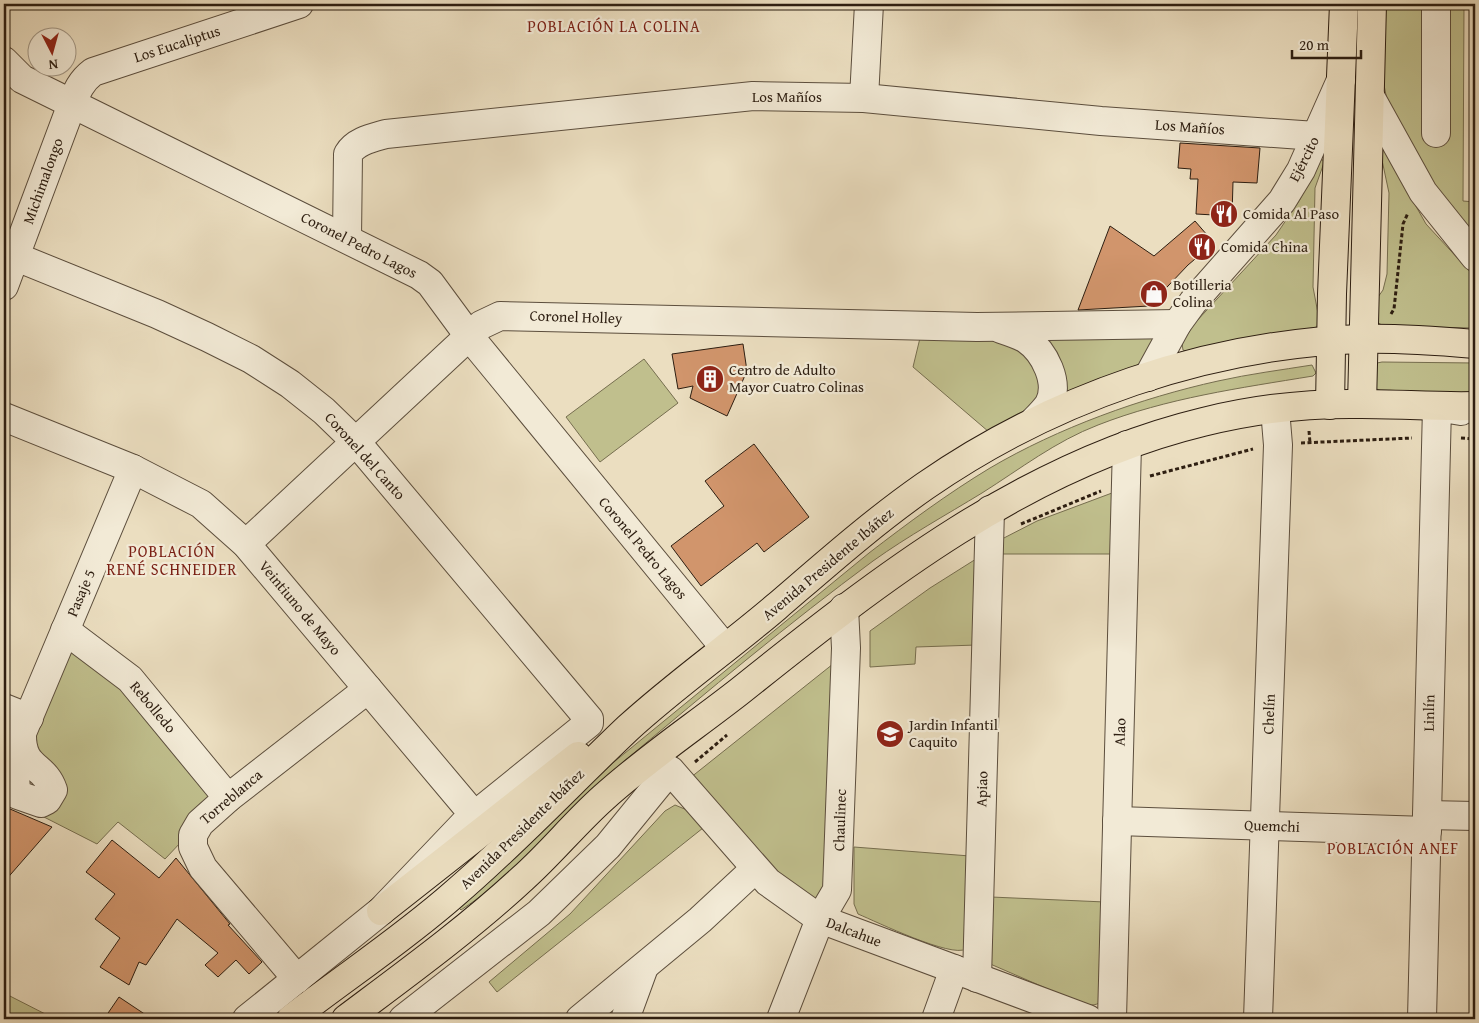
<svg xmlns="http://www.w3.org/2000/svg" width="1479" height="1023" viewBox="0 0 1479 1023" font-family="'Gentium Book Plus',serif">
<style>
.green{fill:#c0bf8d;stroke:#766e4f}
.building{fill:#d1956c;stroke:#2d1e11}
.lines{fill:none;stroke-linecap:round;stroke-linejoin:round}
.minor-casing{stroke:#5c4e3d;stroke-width:30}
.major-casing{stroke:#2d1e11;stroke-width:30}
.path{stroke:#2d1e11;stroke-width:3;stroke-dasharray:4 2.5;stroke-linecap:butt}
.minor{stroke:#f2ead6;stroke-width:28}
.major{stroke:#ebdec0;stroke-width:28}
.labels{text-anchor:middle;stroke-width:4.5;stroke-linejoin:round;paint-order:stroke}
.street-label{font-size:15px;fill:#2d1e11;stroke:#f2ead6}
.poi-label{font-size:15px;fill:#2d1e11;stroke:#f2ead6;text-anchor:start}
.neighbourhood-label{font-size:16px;letter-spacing:1px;fill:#7a1f14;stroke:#f2ead6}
</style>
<rect width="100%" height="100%" fill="#ebdec0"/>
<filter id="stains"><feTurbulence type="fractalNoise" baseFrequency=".004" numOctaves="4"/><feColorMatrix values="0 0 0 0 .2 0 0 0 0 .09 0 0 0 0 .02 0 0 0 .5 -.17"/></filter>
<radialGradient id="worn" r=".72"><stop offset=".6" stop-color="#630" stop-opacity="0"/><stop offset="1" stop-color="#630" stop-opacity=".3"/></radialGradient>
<!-- green -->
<g class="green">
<path d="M1384 4H1464L1463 201 1475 202V239L1443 201 1387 100 1384 85Z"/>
<path d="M1383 148 1426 224 1475 277V328L1383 326 1376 321 1378 297 1383 290 1387 274 1389 193 1382 160Z"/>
<path d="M1320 160H1325L1315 188 1313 287 1319 319 1317 327 1189 352 1183 350C1180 339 1188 332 1194 324L1276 235 1299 201Z"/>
<path d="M1040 334 1154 336 1155 340 1140 364 1131 370 1094 381 1066 394Z"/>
<path d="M920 338H1011L1024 347 1047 390 1028 410 989 432 913 367Z"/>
<path d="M644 359 678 403 600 462 566 417Z"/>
<path d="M1382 362 1475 363V394L1386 393 1372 387V364Z"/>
<path d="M1312 365 1316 373 1313 376C1240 388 1167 398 1098 425 1056 441 1020 469 982 493 946 515 908 536 873 561 789 623 708 691 628 758 570 806 524 869 461 910L459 908 464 903 614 762 869 553C908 523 947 494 990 468 1058 428 1141 398 1218 381 1249 374 1281 370 1312 365Z"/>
<path d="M1120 490 1116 554H1001L1000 540 1037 521Z"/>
<path d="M976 559 977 645 916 647 915 664 870 667V631L930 588Z"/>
<path d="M70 645 126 685 213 795 182 841 165 859 118 822 97 844 42 816 35 723Z"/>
<path d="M838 660 830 879 817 898H810L784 883 690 778Z"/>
<path d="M675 805 687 810 703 828 497 992 489 982 570 914 665 811Z"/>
<path d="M854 847 970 856 966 949C951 958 877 922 858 914L854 904Z"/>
<path d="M991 897 1105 902 1102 1001C1095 1007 1088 1005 1080 1003L988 963Z"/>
<path d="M4 993 55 1019H4Z"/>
</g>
<!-- building -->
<g class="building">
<path d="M1180 143 1260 148 1257 183 1233 182 1232 216 1196 214 1198 179H1190L1191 169 1178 168Z"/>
<path d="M1195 221 1214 243 1188 265 1149 306 1078 310 1110 226 1154 256Z"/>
<path d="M743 344 747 371 727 416 690 398 693 386 678 389 672 354Z"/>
<path d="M754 444 809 517 764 552 757 543 701 586 671 546 724 506 705 481Z"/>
<path d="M10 809 52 827 4 882V816Z"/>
<path d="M112 840 159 878 176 858 230 924 228 925 262 962 249 974 236 960 218 977 205 965 218 953 177 919 146 965 139 962 129 985 100 967 120 938 95 919 115 894 86 872Z"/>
<path d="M119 997 152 1019H104Z"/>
</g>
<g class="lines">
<defs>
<g id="minor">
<path d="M4 61 22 79 419 275 430 283 469 336 725 648"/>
<path d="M864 98 869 4"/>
<path d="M1371 98 1423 192 1475 257"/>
<path d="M1436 133V4"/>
<path d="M347 238 348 154C356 141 372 138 386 134L753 96 864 98 1101 121 1316 136"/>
<path d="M4 252 157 314 207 337 251 359 290 384 324 411 357 443 589 719V723L463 825 381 911 247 1019"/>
<path d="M4 286 72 104C77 91 81 81 93 72L299 4"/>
<path d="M1001 329C1010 332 1019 335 1026 339 1045 352 1060 383 1049 404 1045 410 1039 416 1034 421"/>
<path d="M1148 377 1177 324 1193 302 1282 201 1301 170 1341 80"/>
<path d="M4 417 133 469 201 504 246 544 474 815"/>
<path d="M246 544 481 325 500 316 977 327 1177 324"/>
<path d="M65 630 130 679 228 798"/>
<path d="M4 708 29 718"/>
<path d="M22 746C16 764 12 777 18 795L41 803 47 800 53 790C44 763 21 770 22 733L133 469"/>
<path d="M1427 815 1475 816"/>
<path d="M1117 821 1427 831"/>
<path d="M977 978 990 510"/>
<path d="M297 979 203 868 193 847V835L200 823 228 798 368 689"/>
<path d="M403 1019 539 913 608 846 670 770 768 882 820 919 1088 1019"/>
<path d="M580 1019 700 920 755 869"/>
<path d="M625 1019 644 967"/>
<path d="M781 1019 820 919 837 890 846 648 844 608"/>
<path d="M936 1019 954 969"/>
<path d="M1112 1019 1127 445"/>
<path d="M1258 1019 1278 445 1275 409"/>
<path d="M1422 1019 1437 407 1461 411"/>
</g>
<g id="major">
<path d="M1362 404 1372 4"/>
<path d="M1330 405 1332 294 1344 4"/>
<path d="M381 911 578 756"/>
<path d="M291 1019C345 977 403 939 454 894 515 842 570 783 628 728 675 685 728 648 776 607 825 565 872 523 925 486 1052 398 1207 344 1362 339 1399 338 1438 341 1475 344"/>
<path d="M346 1019C406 974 468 929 523 878 551 853 575 823 603 798 646 759 694 727 740 691 880 579 1025 465 1203 422 1255 409 1309 403 1362 404 1400 404 1437 407 1475 406"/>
</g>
</defs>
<!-- minor casing -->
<use href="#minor" class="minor-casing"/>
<!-- major casing -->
<use href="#major" class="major-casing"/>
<!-- path -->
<g class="path">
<path d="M1391 314 1394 309 1403 224 1408 213"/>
<path d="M1309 431 1310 443"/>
<path d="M1461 438 1475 439"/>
<path d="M1301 443 1412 438"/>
<path d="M1150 476 1253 449"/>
<path d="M1021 524 1101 491"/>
<path d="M695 762 727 735"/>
</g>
<!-- minor -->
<use href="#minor" class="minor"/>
<!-- major -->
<use href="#major" class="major"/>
</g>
<!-- icons -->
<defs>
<symbol id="restaurant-disc" viewBox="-11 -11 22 22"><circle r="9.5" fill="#8f2418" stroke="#f2ead6"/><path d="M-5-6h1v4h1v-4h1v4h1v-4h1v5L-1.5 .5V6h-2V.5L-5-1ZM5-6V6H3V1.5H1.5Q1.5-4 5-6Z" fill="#fff"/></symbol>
<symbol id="shop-disc" viewBox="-11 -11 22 22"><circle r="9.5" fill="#8f2418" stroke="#f2ead6"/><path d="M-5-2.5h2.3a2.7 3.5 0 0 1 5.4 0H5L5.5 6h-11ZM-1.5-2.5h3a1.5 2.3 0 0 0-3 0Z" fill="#fff"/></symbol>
<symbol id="building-disc" viewBox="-11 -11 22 22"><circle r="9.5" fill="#8f2418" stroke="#f2ead6"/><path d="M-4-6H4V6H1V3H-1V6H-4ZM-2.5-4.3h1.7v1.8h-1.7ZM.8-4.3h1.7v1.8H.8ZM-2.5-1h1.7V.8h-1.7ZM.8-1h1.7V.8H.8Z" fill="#fff"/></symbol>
<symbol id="school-disc" viewBox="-11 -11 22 22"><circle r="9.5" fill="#8f2418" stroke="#f2ead6"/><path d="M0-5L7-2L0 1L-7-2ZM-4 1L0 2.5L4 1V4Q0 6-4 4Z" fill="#fff"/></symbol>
</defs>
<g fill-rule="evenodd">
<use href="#restaurant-disc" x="1208" y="198" width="32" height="32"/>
<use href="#restaurant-disc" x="1186" y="231" width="32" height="32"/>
<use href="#shop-disc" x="1138" y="278" width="32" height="32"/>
<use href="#building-disc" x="694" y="363" width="32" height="32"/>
<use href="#school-disc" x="874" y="718" width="32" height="32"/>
</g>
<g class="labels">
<!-- street labels -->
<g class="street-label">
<text transform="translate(177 44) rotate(-18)" y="5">Los Eucaliptus</text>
<text x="787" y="102">Los Mañíos</text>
<text transform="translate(1190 127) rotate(4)" y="5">Los Mañíos</text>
<text transform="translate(1304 159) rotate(-63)" y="5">Ejército</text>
<text transform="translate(43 181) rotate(-70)" y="5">Michimalongo</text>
<text transform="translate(359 245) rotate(27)" y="5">Coronel Pedro Lagos</text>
<text transform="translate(576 317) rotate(2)" y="5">Coronel Holley</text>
<text transform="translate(365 456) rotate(48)" y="5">Coronel del Canto</text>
<text transform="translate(643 548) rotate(50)" y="5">Coronel Pedro Lagos</text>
<text transform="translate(828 564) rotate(-40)" y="5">Avenida Presidente Ibáñez</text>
<text transform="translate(81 593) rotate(-67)" y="5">Pasaje 5</text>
<text transform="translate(300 608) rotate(50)" y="5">Veintiuno de Mayo</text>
<text transform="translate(153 707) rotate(50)" y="5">Rebolledo</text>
<text transform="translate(1429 713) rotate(-89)" y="5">Linlín</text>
<text transform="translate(1269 714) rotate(-88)" y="5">Chelín</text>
<text transform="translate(1120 732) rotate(-88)" y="5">Alao</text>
<text transform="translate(982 789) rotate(-88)" y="5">Apiao</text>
<text transform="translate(231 797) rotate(-40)" y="5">Torreblanca</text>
<text transform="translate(840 820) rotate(-88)" y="5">Chaulinec</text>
<text transform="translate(1272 826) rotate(2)" y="5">Quemchi</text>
<text transform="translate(522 829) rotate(-44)" y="5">Avenida Presidente Ibáñez</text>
<text transform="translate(854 932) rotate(21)" y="5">Dalcahue</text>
</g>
<!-- poi labels -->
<g class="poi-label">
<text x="1243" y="219">Comida Al Paso</text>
<text x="1221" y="252">Comida China</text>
<text x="1173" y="290">Botilleria<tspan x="1173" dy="17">Colina</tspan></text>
<text x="729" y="375">Centro de Adulto<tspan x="729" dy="17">Mayor Cuatro Colinas</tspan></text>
<text x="909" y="730">Jardin Infantil<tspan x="909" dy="17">Caquito</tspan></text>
</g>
<!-- neighbourhood labels -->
<g class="neighbourhood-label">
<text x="614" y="32">POBLACIÓN LA COLINA</text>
<text x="172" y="557">POBLACIÓN<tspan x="172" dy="18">RENÉ SCHNEIDER</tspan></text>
<text x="1393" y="854">POBLACIÓN ANEF</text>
</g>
</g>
<!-- margin -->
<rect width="1479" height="1023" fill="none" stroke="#ebdec0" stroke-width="20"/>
<rect x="5" y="5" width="1469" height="1013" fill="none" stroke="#2d1e11" stroke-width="2.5"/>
<rect x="10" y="10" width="1459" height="1003" fill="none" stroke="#2d1e11"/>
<!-- north arrow -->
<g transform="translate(52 52) rotate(174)"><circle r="24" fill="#f2ead6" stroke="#a39887"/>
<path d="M0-4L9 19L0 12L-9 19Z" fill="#8f2418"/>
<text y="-8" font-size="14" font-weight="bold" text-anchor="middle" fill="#2d1e11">N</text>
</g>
<!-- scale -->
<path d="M1292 50v8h69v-8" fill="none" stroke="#2d1e11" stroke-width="2.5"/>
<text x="1299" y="50" font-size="15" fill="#2d1e11" stroke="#f2ead6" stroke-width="4" paint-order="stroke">20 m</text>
<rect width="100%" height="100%" filter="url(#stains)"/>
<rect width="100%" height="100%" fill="url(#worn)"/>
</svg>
